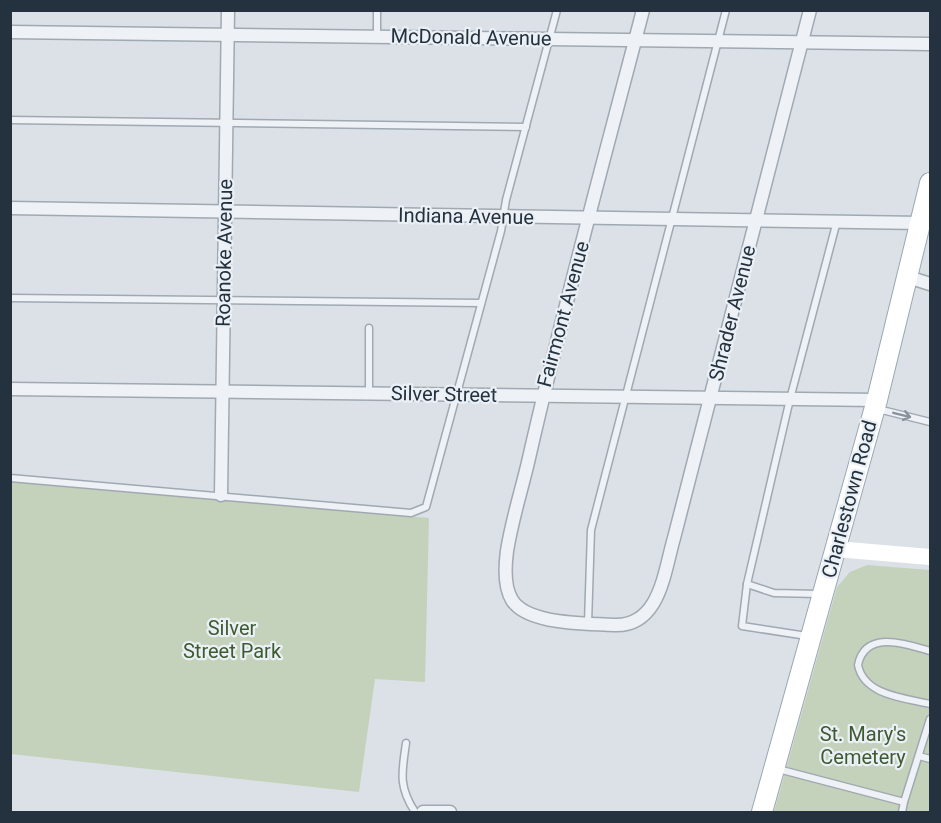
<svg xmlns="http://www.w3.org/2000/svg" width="941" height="823" viewBox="0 0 941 823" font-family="Roboto,sans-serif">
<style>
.green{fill:#c4d2bb}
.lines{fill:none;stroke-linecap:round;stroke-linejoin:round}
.service-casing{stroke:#a0a9b1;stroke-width:9}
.minor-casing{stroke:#a0a9b1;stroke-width:15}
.primary-casing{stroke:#99a8b4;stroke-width:22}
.service{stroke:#eef1f5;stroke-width:6}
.minor{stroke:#eef1f5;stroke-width:12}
.secondary{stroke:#fff;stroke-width:16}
.primary{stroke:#fff;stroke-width:20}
.oneway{stroke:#89919a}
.labels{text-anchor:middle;stroke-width:4.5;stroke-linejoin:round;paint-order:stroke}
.street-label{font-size:20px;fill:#24313e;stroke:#eaf0f5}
.park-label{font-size:20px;fill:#3e5b30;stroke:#eaf0f5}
</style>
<rect width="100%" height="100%" fill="#dbe1e7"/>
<!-- green -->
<g class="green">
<path d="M10 481 429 518 425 682 375 679 359 792 11 754Z"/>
<path d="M867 565 930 570V812H774L837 587 850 572Z"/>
</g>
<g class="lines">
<defs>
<g id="service">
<path d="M377 10V36"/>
<path d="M10 120 526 127"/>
<path d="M10 298 481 303"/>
<path d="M369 393V328"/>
<path d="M878 409 930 422"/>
<path d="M10 478 411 513 426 507 501 231 506 200 557 10"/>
<path d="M747 584 742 626 807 636"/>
<path d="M819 594 774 593 747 584 790 399 837 221"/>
<path d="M588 623 591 530 726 10"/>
<path d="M930 651C907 644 865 629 858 665 864 696 906 698 930 704"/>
<path d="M406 743C402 772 398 786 415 812"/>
<path d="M919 756 930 759"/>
<path d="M778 769 904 802 930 719"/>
<path d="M902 812 904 802"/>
</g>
<g id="minor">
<path d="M643 10C604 160 563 308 529 458 522 489 512 519 507 551 505 566 504 587 512 600 527 625 587 623 614 625 660 627 664 572 674 538L810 10"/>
<path d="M10 32 930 44"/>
<path d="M10 208 921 223"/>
<path d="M908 277 930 284"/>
<path d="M10 389 877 400"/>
<path d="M221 495 228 10"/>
<path d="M423 812H450"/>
</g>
<path id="primary" d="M762 812 877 400 930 183"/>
</defs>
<!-- service casing -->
<use href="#service" class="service-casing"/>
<!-- minor casing -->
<use href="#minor" class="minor-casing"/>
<!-- primary casing -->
<use href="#primary" class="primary-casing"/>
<!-- service -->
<use href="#service" class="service"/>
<!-- minor -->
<use href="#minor" class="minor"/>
<!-- secondary -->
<path class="secondary" d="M836 549 930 557"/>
<!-- primary -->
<use href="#primary" class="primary"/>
</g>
<!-- one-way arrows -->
<defs><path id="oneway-shaft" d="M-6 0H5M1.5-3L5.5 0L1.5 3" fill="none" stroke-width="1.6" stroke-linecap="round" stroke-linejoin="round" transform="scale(1.5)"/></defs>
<use class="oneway" href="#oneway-shaft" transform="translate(902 415) rotate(14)"/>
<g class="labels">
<!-- street labels -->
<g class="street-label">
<text transform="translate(471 37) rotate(1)" y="7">McDonald Avenue</text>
<text transform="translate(466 216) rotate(1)" y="7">Indiana Avenue</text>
<text transform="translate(224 253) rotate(-89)" y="7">Roanoke Avenue</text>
<text transform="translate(732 313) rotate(-76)" y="7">Shrader Avenue</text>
<text transform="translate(563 314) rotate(-75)" y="7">Fairmont Avenue</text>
<text transform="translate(444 394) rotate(1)" y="7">Silver Street</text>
<text transform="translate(849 499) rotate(-75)" y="7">Charlestown Road</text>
</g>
<!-- park labels -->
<g class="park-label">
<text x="232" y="635">Silver<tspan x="232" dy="23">Street Park</tspan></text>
<text x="863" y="741">St. Mary's<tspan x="863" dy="23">Cemetery</tspan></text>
</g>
</g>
<!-- border -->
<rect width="941" height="823" fill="none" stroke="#24313e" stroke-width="24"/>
</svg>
